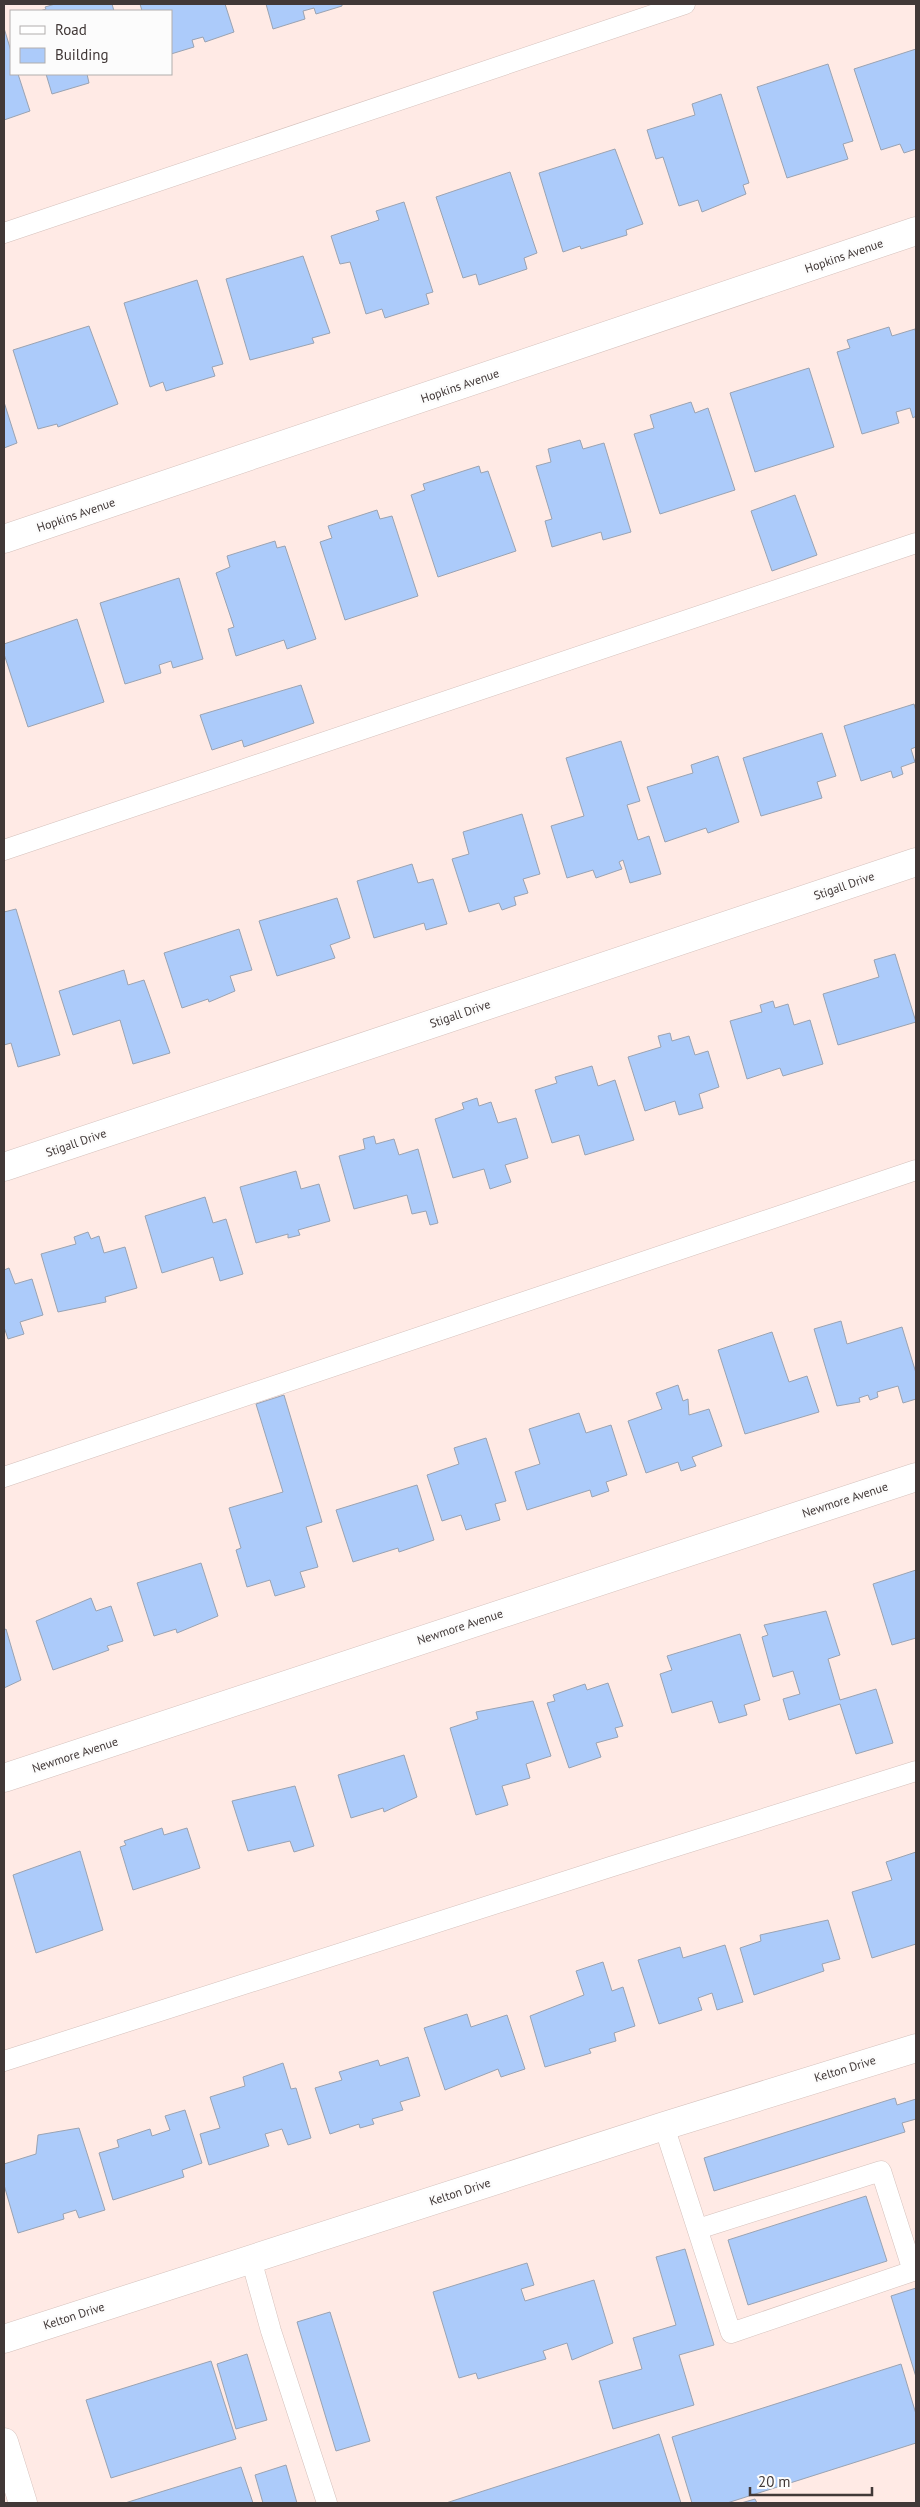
<svg xmlns="http://www.w3.org/2000/svg" width="920" height="2507" viewBox="0 0 920 2507" font-family="'PT Sans',sans-serif">
<style>
.building{fill:#accbfa;stroke:#9aa3b2}
.lines{fill:none;stroke-linecap:round;stroke-linejoin:round}
.lane-casing{stroke:#d5c1bc;stroke-width:21}
.street-casing{stroke:#d5c1bc;stroke-width:29}
.lane{stroke:#fff;stroke-width:20}
.street{stroke:#fff;stroke-width:28}
.labels{text-anchor:middle;stroke-width:4.5;stroke-linejoin:round;paint-order:stroke}
.street-label{font-size:12px;fill:#413837;stroke:#fcfcfc}
</style>
<rect width="100%" height="100%" fill="#ffeae5"/>
<!-- building -->
<g class="building">
<path d="M55 4H112L114 11H40L46 9 45 7Z"/>
<path d="M140 4H225L234 32 205 42 203 37 192 40 194 47 171 54V11H142Z"/>
<path d="M266 4H342V6L316 14 314 8 303 11 305 19 273 29Z"/>
<path d="M4 28 11 51V74H18L30 111 4 120Z"/>
<path d="M916 49V149L904 153 900 144 881 150 854 69Z"/>
<path d="M828 64 853 141 843 144 848 159 787 178 757 87Z"/>
<path d="M46 74H89H87L89 83 52 94Z"/>
<path d="M721 94 749 183 743 185 746 194 702 212 698 200 679 206 663 157 656 159 647 130 695 115 692 104Z"/>
<path d="M615 149 643 224 626 230 627 235 581 249 580 246 563 252 539 173Z"/>
<path d="M510 172 537 253 524 258 527 269 479 285 476 274 463 278 436 197Z"/>
<path d="M404 202 433 292 426 294 429 304 385 318 382 309 366 314 350 262 340 264 331 236 379 220 376 211Z"/>
<path d="M303 256 330 333 312 338 314 343 250 360 226 279Z"/>
<path d="M197 280 223 364 212 367 215 376 166 391 163 382 150 387 124 303Z"/>
<path d="M89 326 118 404 58 427 57 424 38 429 13 350Z"/>
<path d="M889 327 892 336 915 329 916 334V416L913 418 910 408 896 412 899 423 862 434 837 352 850 348 847 340Z"/>
<path d="M809 368 834 447 755 472 730 393Z"/>
<path d="M4 402 17 443 4 448Z"/>
<path d="M691 402 695 413 708 408 735 490 660 514 634 434 654 428 650 415Z"/>
<path d="M580 440 583 449 604 443 631 532 603 540 601 532 552 547 545 521 552 519 536 466 551 462 548 449Z"/>
<path d="M479 466 481 473 488 471 516 551 438 577 411 495 425 490 423 484Z"/>
<path d="M795 495 817 555 772 571 751 511Z"/>
<path d="M377 510 380 519 392 516 418 596 345 620 320 542 332 538 328 526Z"/>
<path d="M275 541 277 548 285 546 316 639 287 649 284 640 236 656 228 629 234 627 216 573 230 567 227 556Z"/>
<path d="M179 578 203 659 173 668 171 661 159 665 161 673 125 684 100 603Z"/>
<path d="M77 619 104 702 28 727 4 654V644Z"/>
<path d="M301 685 314 723 244 747 242 740 212 750 200 715Z"/>
<path d="M914 704 916 711V747L911 749 915 762 901 767 903 774 893 778 891 771 861 781 844 726Z"/>
<path d="M822 733 836 776 817 782 822 798 761 816 743 758Z"/>
<path d="M621 741 640 801 627 805 638 840 649 836 661 874 630 883 623 860 619 862 622 869 596 878 593 870 567 878 551 826 584 816 566 758Z"/>
<path d="M718 756 739 822 708 833 706 828 665 842 647 787 693 773 691 765Z"/>
<path d="M522 814 540 874 523 879 528 893 514 897 516 905 502 910 499 903 469 912 452 859 469 854 463 832Z"/>
<path d="M412 864 418 883 433 879 447 924 426 930 424 923 374 938 357 881Z"/>
<path d="M337 898 350 938 330 945 335 958 277 976 259 921Z"/>
<path d="M16 909 60 1055 18 1067 11 1043 4 1045V912Z"/>
<path d="M239 929 252 970 230 976 235 991 209 1002 208 999 182 1008 164 953Z"/>
<path d="M895 954 916 1022 838 1045 823 994 879 977 874 960Z"/>
<path d="M124 970 128 985 144 980 170 1053 133 1064 120 1020 73 1035 59 991Z"/>
<path d="M773 1001 775 1008 788 1004 794 1025 810 1020 823 1064 783 1076 780 1068 747 1079 730 1021 762 1012 760 1005Z"/>
<path d="M670 1033 672 1041 689 1036 695 1055 708 1051 719 1087 699 1094 703 1108 679 1115 675 1101 645 1111 628 1057 661 1047 658 1036Z"/>
<path d="M592 1066 598 1086 615 1080 634 1140 585 1155 579 1135 552 1143 535 1090 557 1083 555 1077Z"/>
<path d="M477 1098 479 1106 491 1102 498 1123 516 1118 528 1158 505 1165 511 1182 490 1189 484 1169 453 1178 435 1119 464 1109 462 1103Z"/>
<path d="M374 1136 376 1144 394 1139 399 1155 418 1149 438 1223 430 1225 426 1211 412 1214 407 1195 354 1209 339 1156 365 1149 363 1139Z"/>
<path d="M296 1171 301 1189 319 1184 330 1221 298 1230 300 1235 288 1238V1234L256 1243 240 1187Z"/>
<path d="M205 1197 213 1223 226 1219 243 1274 220 1281 213 1257 162 1273 145 1216Z"/>
<path d="M88 1232 91 1239 99 1236 104 1253 125 1247 137 1288 105 1297 106 1302 58 1312 41 1254 76 1244 74 1237Z"/>
<path d="M9 1268 15 1284 32 1279 43 1315 20 1322 24 1334 8 1339 4 1327V1270Z"/>
<path d="M841 1321 847 1344 902 1327 916 1373V1399L903 1403 898 1386 877 1392 878 1397 870 1400 868 1395 859 1398 860 1402 837 1406 814 1329Z"/>
<path d="M772 1332 789 1382 807 1376 819 1412 745 1434 718 1350Z"/>
<path d="M678 1385 683 1401 688 1399 689 1415 709 1409 722 1446 692 1457 696 1466 681 1471 678 1462 646 1473 628 1421 662 1409 656 1393Z"/>
<path d="M284 1395 322 1522 306 1527 318 1567 300 1572 305 1587 275 1596 270 1580 247 1587 236 1550 241 1548 229 1508 283 1492 256 1404Z"/>
<path d="M579 1413 586 1433 611 1425 627 1475 606 1482 609 1491 592 1497 590 1490 527 1510 515 1472 540 1464 529 1429Z"/>
<path d="M486 1438 506 1501 495 1504 500 1520 466 1530 461 1515 442 1521 427 1475 459 1464 454 1448Z"/>
<path d="M417 1485 434 1540 399 1552 398 1548 353 1562 336 1510Z"/>
<path d="M201 1563 218 1616 177 1633 176 1629 154 1636 137 1583Z"/>
<path d="M916 1570V1638L892 1645 873 1584Z"/>
<path d="M91 1598 96 1611 111 1606 123 1641 107 1646 109 1650 53 1670 36 1621Z"/>
<path d="M826 1611 840 1655 828 1659 840 1700 876 1689 893 1743 856 1754 840 1704 789 1720 783 1699 800 1694 793 1671 773 1677 762 1637 768 1635 764 1625Z"/>
<path d="M6 1629 21 1680 4 1688V1630Z"/>
<path d="M740 1634 760 1700 744 1705 747 1715 719 1723 712 1701 672 1713 660 1674 672 1670 667 1656Z"/>
<path d="M608 1683 623 1726 615 1728 618 1737 596 1743 601 1757 569 1768 547 1703 555 1701 553 1695 585 1684 587 1690Z"/>
<path d="M533 1701 551 1756 526 1764 530 1778 502 1786 508 1805 476 1815 450 1728 478 1719 476 1712Z"/>
<path d="M404 1755 417 1797 384 1812 383 1808 351 1818 338 1775Z"/>
<path d="M295 1786 314 1846 294 1852 290 1841 248 1851 232 1801Z"/>
<path d="M162 1828 164 1835 187 1828 200 1868 133 1890 120 1847 126 1845 124 1841Z"/>
<path d="M80 1851 103 1930 36 1953 13 1875Z"/>
<path d="M916 1852V1944L872 1958 852 1892 892 1880 886 1862Z"/>
<path d="M828 1920 840 1959 822 1964 824 1971 754 1995 740 1948 761 1941 760 1935Z"/>
<path d="M725 1945 743 2002 717 2010 712 1993 698 1998 702 2010 659 2024 638 1960 680 1947 683 1958Z"/>
<path d="M603 1962 612 1991 623 1987 635 2026 614 2033 616 2041 589 2049 591 2053 545 2067 530 2016 584 1995 576 1971Z"/>
<path d="M467 2014 471 2027 507 2015 525 2069 501 2077 498 2069 445 2090 424 2028Z"/>
<path d="M408 2057 420 2096 400 2102 403 2110 372 2119 374 2124 360 2128 359 2124 330 2134 315 2088 342 2080 339 2072 378 2060 380 2066Z"/>
<path d="M283 2063 291 2089 296 2088 311 2138 288 2145 282 2129 265 2134 269 2146 209 2165 200 2134 220 2128 210 2097 245 2086 243 2077Z"/>
<path d="M895 2098 897 2105 916 2099V2119L902 2123 905 2132 714 2191 704 2158Z"/>
<path d="M185 2110 202 2163 182 2170 184 2177 113 2200 99 2153 119 2147 117 2140 150 2129 152 2136 170 2130 165 2116Z"/>
<path d="M79 2128 105 2210 79 2218 76 2210 63 2214 64 2219 18 2233 4 2185V2164L36 2154 38 2135Z"/>
<path d="M866 2196 887 2261 748 2305 728 2240Z"/>
<path d="M685 2249 714 2345 679 2355 694 2405 613 2429 599 2381 642 2369 633 2338 676 2325 656 2257Z"/>
<path d="M527 2263 534 2285 521 2289 525 2301 594 2280 613 2343 572 2360 567 2343 543 2351 546 2359 478 2379 476 2373 459 2378 433 2292Z"/>
<path d="M916 2288V2377L891 2296Z"/>
<path d="M330 2312 370 2441 336 2451 297 2322Z"/>
<path d="M247 2354 267 2420 236 2429 217 2364Z"/>
<path d="M211 2361 236 2439 111 2478 86 2400Z"/>
<path d="M901 2364 916 2414V2443L727 2503H692L672 2437Z"/>
<path d="M659 2434 681 2503H446L651 2437Z"/>
<path d="M286 2465 297 2503H263L255 2475Z"/>
<path d="M241 2467 253 2503H125Z"/>
<path d="M755 2499 757 2503H741Z"/>
</g>
<g class="lines">
<defs>
<g id="lane">
<path d="M4 233 685 4"/>
<path d="M4 850 916 543"/>
<path d="M4 1477 916 1170"/>
<path d="M4 2061 610 1867 916 1771"/>
<path d="M664 2126C687 2195 709 2264 731 2333L913 2271 881 2171 698 2229"/>
<path d="M251 2259 271 2331 327 2503"/>
</g>
<g id="street">
<path d="M4 539 916 231"/>
<path d="M4 1167 916 862"/>
<path d="M4 1778 916 1477"/>
<path d="M4 2339 664 2126 916 2048"/>
<path d="M4 2442 23 2503"/>
</g>
</defs>
<!-- lane casing -->
<use href="#lane" class="lane-casing"/>
<!-- street casing -->
<use href="#street" class="street-casing"/>
<!-- lane -->
<use href="#lane" class="lane"/>
<!-- street -->
<use href="#street" class="street"/>
</g>
<g class="labels">
<!-- street labels -->
<g class="street-label">
<text transform="translate(844 256) rotate(-19)" y="4">Hopkins Avenue</text>
<text transform="translate(460 386) rotate(-19)" y="4">Hopkins Avenue</text>
<text transform="translate(76 515) rotate(-19)" y="4">Hopkins Avenue</text>
<text transform="translate(844 886) rotate(-19)" y="4">Stigall Drive</text>
<text transform="translate(460 1014) rotate(-19)" y="4">Stigall Drive</text>
<text transform="translate(76 1143) rotate(-19)" y="4">Stigall Drive</text>
<text transform="translate(845 1500) rotate(-18)" y="4">Newmore Avenue</text>
<text transform="translate(460 1627) rotate(-18)" y="4">Newmore Avenue</text>
<text transform="translate(75 1755) rotate(-18)" y="4">Newmore Avenue</text>
<text transform="translate(845 2069) rotate(-17)" y="4">Kelton Drive</text>
<text transform="translate(460 2192) rotate(-18)" y="4">Kelton Drive</text>
<text transform="translate(74 2316) rotate(-18)" y="4">Kelton Drive</text>
</g>
</g>
<!-- border -->
<rect width="920" height="2507" fill="none" stroke="#413837" stroke-width="10"/>
<!-- legend -->
<rect x="10" y="10" width="162" height="65" fill="#fcfcfc" stroke="#b1aead"/>
<rect x="20" y="26" width="25" height="8" fill="#ffffff" stroke="#b1aead"/>
<text x="55" y="35" font-size="15" fill="#413837">Road</text>
<rect x="20" y="48" width="25" height="15" fill="#accbfa" stroke="#b1aead"/>
<text x="55" y="60" font-size="15" fill="#413837">Building</text>
<!-- scale -->
<path d="M750 2487v8h122v-8" fill="none" stroke="#413837" stroke-width="2.5"/>
<text x="758" y="2487" font-size="15" fill="#413837" stroke="#fcfcfc" stroke-width="4" paint-order="stroke">20 m</text>
</svg>
